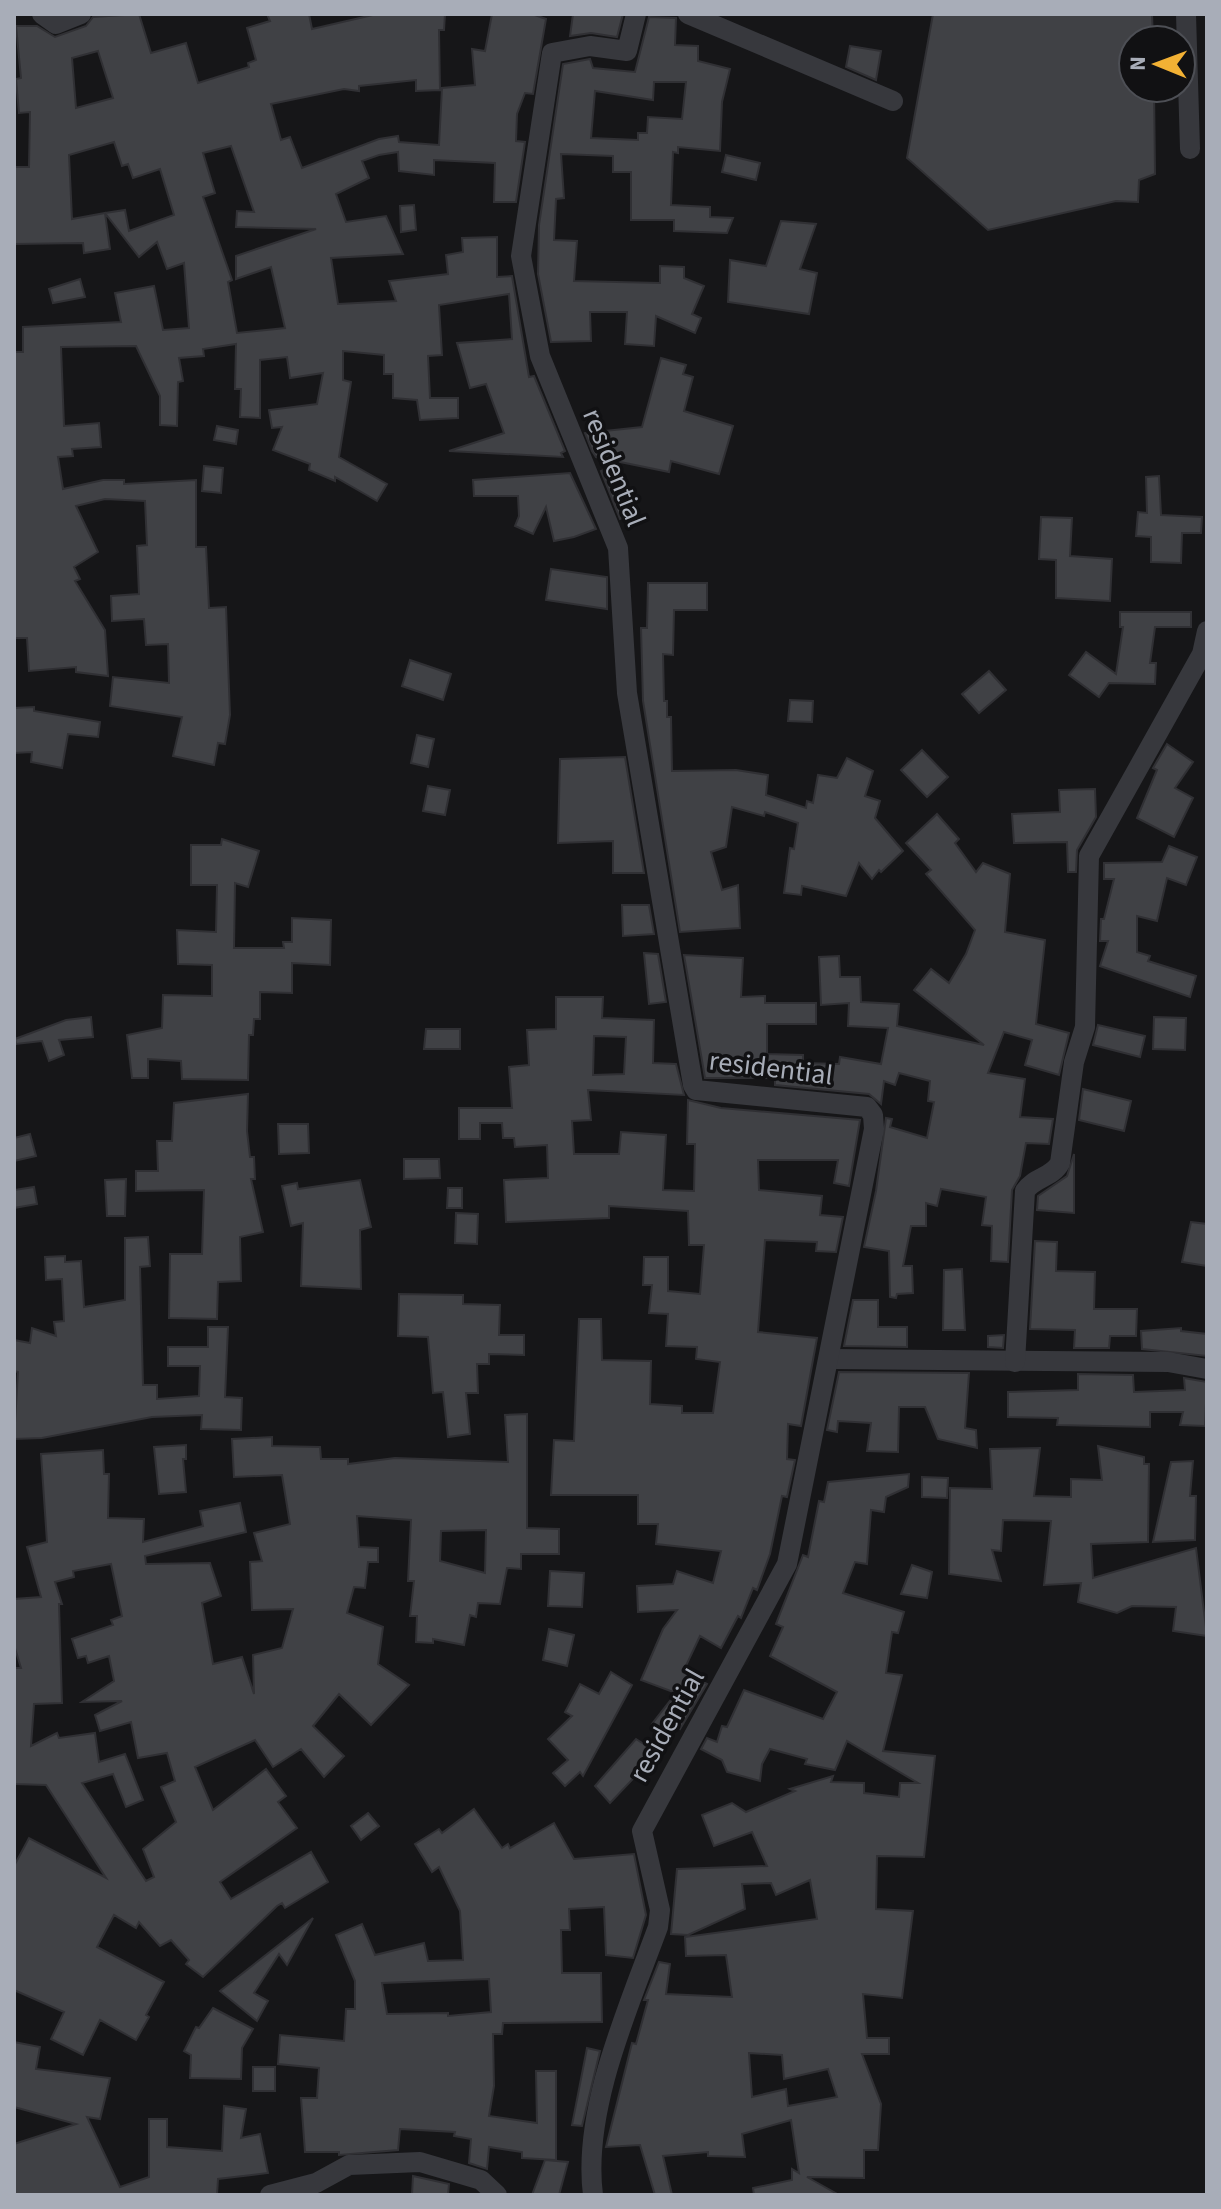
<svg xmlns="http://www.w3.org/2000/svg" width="1221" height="2209" viewBox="0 0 1221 2209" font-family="'Source Sans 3',sans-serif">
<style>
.building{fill:#404145;stroke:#303034;stroke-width:2;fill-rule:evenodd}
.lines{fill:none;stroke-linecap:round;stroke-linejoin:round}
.street{stroke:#37383d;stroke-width:20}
.labels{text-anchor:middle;stroke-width:7;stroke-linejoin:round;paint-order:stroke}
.street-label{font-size:28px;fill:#a8adb8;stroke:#111113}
</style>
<rect width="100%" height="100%" fill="#161618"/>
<!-- building -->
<g class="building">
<path d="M139 14 151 53 186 43 198 83 249 67 248 63 256 60 247 28 270 21 267 14H309L312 29 377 14H445L444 30H439L440 90 416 91V80L359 86V91L344 89 271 104 281 140 290 137 302 168 379 139 398 136 399 142 439 145 442 88 475 85 472 49 485 51 492 14H532L546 19 533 94 525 93 517 114 516 141 525 142 516 202H494L495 163 434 160V175L399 171 398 152 379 155 362 161 369 178 336 194 346 222 386 216 403 254 331 258 338 304 396 301 389 281 448 274 446 255 463 252 462 238 497 237V277L512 276 529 377 534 376 565 451 561 453 563 457 449 451 504 433 486 384 470 388 457 343 512 339 509 294 439 305 442 355 428 356 430 398H458V418L420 420 417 400 393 398V374H384V355L343 351V380L351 382 339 457 387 484 377 501 335 477V481L309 470 310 464 273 450 282 427 272 428 269 410 317 404 323 373 290 378 287 357 260 360V418L240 417 241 389H235L236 344 203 349 204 356 179 358 183 381 178 382 177 426 160 425V396L136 346 61 347 64 426 99 423 101 447 72 449 73 456 58 457 63 489 103 480H124V484L196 480V547H206L209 608 226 607 230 715 225 744 218 743 214 765 173 756 182 717 110 706 113 677 169 683 168 644 146 645 144 619 112 621 111 596 139 594 137 546 147 545 145 501 105 499 76 506 98 552 74 567 80 579 75 581 105 630 108 676 76 672V667L29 671 27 638H14V352H23V327L121 322 115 293 154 286 163 330 189 328 184 263 167 269 157 242 139 257 105 213 125 210 129 231 174 215 160 169 133 178 128 164 122 166 114 142 69 155 72 219 105 213 110 249 84 253 83 243 14 244V167H29L30 112 19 113 16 79 21 78 16 26H37L55 37 86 26 93 17ZM98 51 113 98 76 108 72 58ZM231 146 254 212 237 211 236 227 316 229 236 256V279L271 267 285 328 237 333 228 282 232 280 203 197 215 193 203 153Z"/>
<path d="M573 14H623L617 37 591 33 570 36Z"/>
<path d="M933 14H1152L1153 40H1133V88H1154L1155 174 1139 180 1138 202 1116 201 988 230 907 158Z"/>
<path d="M649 17 676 18 675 45 698 46V61L730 69 722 102 720 151 678 147V153L673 152 671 205 710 207V217L733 218 727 233 674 231V220H631V172H613V156L561 154 564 198 556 199 554 240 577 241 574 281 660 283V266L684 267V278L704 286 692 314 701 318 695 333 656 316 654 346 625 344 627 312H590L591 341 551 342 538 274 539 225 563 64 590 59 593 68 635 72ZM654 82H686L682 119 648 117 647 133H638V140L591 138 595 91 653 100Z"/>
<path d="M850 46 881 51 876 80 846 67Z"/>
<path d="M726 155 760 163 756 180 722 172Z"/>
<path d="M414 205 416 230 401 232 400 206Z"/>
<path d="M781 221 816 224 800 269 817 273 809 314 728 302 730 260 766 266Z"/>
<path d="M80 279 85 297 53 303 49 289Z"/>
<path d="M661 358 686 365 683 374 693 377 684 411 733 426 719 474 671 461 669 472 596 457 592 451 585 433 642 427Z"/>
<path d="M217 426 238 430 236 444 214 440Z"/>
<path d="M204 466 223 468 221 493 202 491Z"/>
<path d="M611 467 630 515 620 519 601 471Z"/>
<path d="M570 473 596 529 574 537 554 541 546 507 533 534 515 526 519 516 518 496H474L473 480Z"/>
<path d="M1159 476 1161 515 1202 517 1201 533H1182L1181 563 1151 562V537L1136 536 1138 512 1147 513 1146 477Z"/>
<path d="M1041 517 1072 518 1070 556 1112 559 1110 601 1056 598V560L1039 559Z"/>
<path d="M551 569 607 577V609L546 600Z"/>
<path d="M648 583H707V610H674L673 655 663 654 664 701H667V717H671L672 771 736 770 768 775 766 795 806 808 807 801 813 803 818 775 837 778 847 758 873 771 865 796 880 801 875 818 903 851 881 872 879 870 872 879 859 863 846 896 802 886 801 895 784 893 790 848 794 849 798 823 765 812 764 816 732 807 726 847 711 852 722 890 738 885 740 928 680 932 643 701 641 628H647Z"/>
<path d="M1120 612H1191V627H1155L1150 663H1156L1155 684 1109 683 1099 697 1069 675 1086 652 1116 674 1123 627H1120Z"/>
<path d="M410 660 451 674 443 700 402 686Z"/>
<path d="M989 671 1006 690 979 713 962 694Z"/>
<path d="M790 700 813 701 812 722 788 721Z"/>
<path d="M34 707V711L100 722 98 737 68 734 62 768 31 762 32 752 14 753V708Z"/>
<path d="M417 735 434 739 428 767 411 763Z"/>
<path d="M1167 744 1193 762 1175 788 1193 798 1174 837 1137 818 1157 770 1153 768Z"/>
<path d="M922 750 948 777 927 797 901 770Z"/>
<path d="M625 757 644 873H613V841L558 843 560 759Z"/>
<path d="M428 786 450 790 445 815 423 811Z"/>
<path d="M1095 789 1096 817 1077 850 1076 872H1068L1067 842 1014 843 1012 814 1060 812 1059 790Z"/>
<path d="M937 814 959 839 955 843 976 872 983 863 1010 874 1005 932 1045 940 1036 1024 1069 1033 1059 1075 1025 1065 1032 1040 1004 1032 988 1073 1025 1079 1020 1117 1053 1119 1049 1144 1026 1143 1020 1176 1012 1190 1008 1262 991 1261 992 1226 982 1225 986 1197 941 1189 937 1206 926 1203V1226H911L903 1266H912L913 1293 897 1294 896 1298 890 1297 889 1251 864 1247 876 1191 886 1118 892 1119 890 1127 927 1138 934 1102 928 1101 930 1081 899 1073 895 1085 884 1081 881 1104 869 1094 775 1085V1078H705L684 955 743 958 741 997 765 996V1003H816V1024H767V1054L803 1055V1063L839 1064 840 1057 881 1064 888 1028 848 1026 849 1003 821 1005 819 957 839 956 840 977H860L861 1002 899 1004 897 1026 984 1045 914 990 931 969 949 983 966 954 975 930 926 874 931 870 906 843Z"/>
<path d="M222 839 259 851 248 887 235 883 234 948H284L283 942H292V918L331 920 330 965 292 963V993L260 992V1019H254L253 1035H249L248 1080 182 1079 181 1061 148 1059V1078H132L127 1035 162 1028 163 995 212 996V965L178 964 177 930 216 932 217 885H191V845H221Z"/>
<path d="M1169 846 1197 857 1186 885 1167 878 1157 921 1137 916V952L1150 956 1148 961 1196 976 1190 997 1100 966 1108 941H1100L1101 919H1104L1114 879H1104V863L1162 862Z"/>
<path d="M622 905H649L654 934 623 936Z"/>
<path d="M644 953 658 954 666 1002 649 1004Z"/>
<path d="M556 997H603L602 1018 654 1020 653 1063 676 1064 684 1095 588 1090 591 1120 572 1121 574 1154H619L621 1132 666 1135 663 1190 694 1191 695 1144H687L688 1100 721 1108 860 1120 849 1186 834 1183 838 1160H758L759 1190 822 1196 820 1215 843 1217 836 1252 816 1251 817 1242 765 1240 758 1332 817 1338 801 1426 788 1424 787 1459 795 1460 787 1497 782 1496 770 1554 757 1590 753 1588 741 1618 738 1616 721 1648 700 1636 683 1672 707 1684 680 1729 672 1723 666 1731 652 1724 676 1693 641 1680 663 1629 677 1610 638 1612 637 1586 673 1584 677 1571 713 1583 721 1551 656 1544 658 1524H638V1495H551L554 1440 574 1441 579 1319H601L602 1360 651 1361 650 1404 682 1406V1413H713L720 1362 696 1359 697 1347 666 1346 668 1314 649 1313 652 1285H643L644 1257H668V1291L700 1294 704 1245H689L688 1211 609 1206V1218L506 1222 504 1180 548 1178 547 1145 515 1147 514 1138H503L502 1123H480V1139H459V1108H512L509 1067 529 1065 527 1030 556 1029ZM594 1036 626 1037 624 1074 593 1075Z"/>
<path d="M91 1017 93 1037 59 1040 64 1055 49 1061 42 1041 16 1044 15 1039 66 1020Z"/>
<path d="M1154 1017 1186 1018 1185 1050 1153 1049Z"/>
<path d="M1098 1025 1145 1036 1140 1057 1093 1045Z"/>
<path d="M426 1029H460V1049H424Z"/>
<path d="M1083 1089 1131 1101 1124 1131 1079 1120Z"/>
<path d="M248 1094 247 1131 250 1157H254L255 1179H251L263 1232 240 1237 241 1281 218 1282 217 1319 169 1318 170 1254H202L204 1190 136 1191V1171H158L157 1141H172L174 1103Z"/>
<path d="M278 1124H308L309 1153 279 1154Z"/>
<path d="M30 1134 36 1156 14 1161V1138Z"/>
<path d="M1074 1154V1213L1037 1210 1038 1196 1067 1176Z"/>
<path d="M404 1159H439L440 1178 404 1179Z"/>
<path d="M126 1179 125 1216H107L105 1180Z"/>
<path d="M360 1180 371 1227 360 1230 361 1289 301 1286 303 1223 291 1226 282 1186 297 1183 298 1189Z"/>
<path d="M34 1187 37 1204 14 1208V1190Z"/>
<path d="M448 1188H462V1208H447Z"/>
<path d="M456 1213 478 1214 477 1244 455 1243Z"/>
<path d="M1191 1222 1207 1224V1266L1182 1262Z"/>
<path d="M148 1237 150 1266 140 1267 143 1385H157V1399L199 1396 200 1366H168V1347H208V1327H228L225 1397 242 1398 241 1430 201 1429 202 1415 152 1417 42 1438 14 1439 18 1372 14 1371V1340L30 1343 32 1328 56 1336 54 1322 64 1321 62 1279 46 1280 45 1257 65 1256V1262L81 1261 84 1307 125 1300V1238Z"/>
<path d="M1035 1241 1057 1242 1056 1271 1095 1272 1094 1309H1137L1136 1336H1110L1109 1348H1074L1075 1330 1030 1329Z"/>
<path d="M962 1269 965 1330H943L944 1270Z"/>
<path d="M399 1294 463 1295V1304L500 1305 499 1335H524V1355L489 1354V1364H477L478 1393H466L470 1434 448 1437 443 1392 433 1393 428 1337 398 1336Z"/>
<path d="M853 1300H878V1327H907V1347L844 1346Z"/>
<path d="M1181 1328V1331L1207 1334V1356L1142 1349 1141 1331Z"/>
<path d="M1004 1335 1003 1348 988 1347V1336Z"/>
<path d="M839 1372 969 1373 965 1428 976 1430 977 1448 938 1439 925 1407H899L898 1452 867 1451 871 1423 838 1421 837 1432 827 1430Z"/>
<path d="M1078 1374 1133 1375 1134 1392 1185 1390 1184 1378 1207 1382 1205 1426 1180 1425 1183 1412H1150V1427L1057 1425 1058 1418 1008 1417V1392L1078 1390Z"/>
<path d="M527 1414V1528L559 1529V1554H521V1569L507 1568 500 1604 478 1603 476 1617 470 1615 464 1645 433 1639V1643L416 1642 417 1616H410L414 1581H408L411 1520 357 1516 359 1547 378 1548V1562H368L365 1588 354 1587 347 1613 383 1627 378 1664 409 1685 371 1725 339 1694 313 1726 344 1756 324 1777 301 1749 273 1767 255 1740 195 1767 213 1810 266 1769 286 1796 278 1802 297 1828 220 1882 231 1899 311 1852 328 1882 285 1908 282 1903 277 1906 203 1977 186 1964 189 1960 171 1940 160 1946 139 1922 136 1928 114 1915 97 1947 164 1982 146 2015 149 2017 136 2040 100 2020 83 2055 51 2039 64 2012 14 1990V1866L29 1838 106 1878 46 1785 15 1784 14 1668H21L14 1645V1599L41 1597 27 1547 47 1542 41 1454 103 1450 104 1474H109L108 1518 144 1519 143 1542 203 1526 200 1511 240 1503 246 1532 145 1556 146 1564 210 1563 221 1596 202 1603 213 1664 242 1657 254 1694 253 1655 282 1648 293 1609 252 1610 250 1562 262 1561 254 1533 290 1524 282 1475 234 1477 232 1439 272 1437V1446L320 1447 321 1459H348V1464L395 1458 508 1462 505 1415ZM486 1530 485 1573 440 1561 441 1531ZM111 1564 122 1616 111 1620 113 1625 72 1639 78 1658 86 1656 88 1663 109 1656 114 1681 82 1702 122 1701 95 1715 100 1731 131 1722 138 1758 167 1753 175 1781 161 1787 176 1822 143 1849 154 1877 146 1881 82 1783 113 1774 126 1807 143 1800 125 1754 99 1762 95 1733 59 1738 57 1733 31 1746 34 1704 62 1703 59 1604H62L55 1582 74 1577 73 1571Z"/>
<path d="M186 1445V1459H183L186 1492 159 1494 154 1447Z"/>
<path d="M1098 1446 1144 1457V1464H1149L1148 1542 1091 1544 1093 1578 1196 1548 1207 1636 1173 1631 1176 1607 1132 1606 1117 1613 1078 1602 1081 1583 1044 1585 1051 1521 1003 1520 1001 1551 992 1550 1001 1581 949 1574 950 1488 992 1489 990 1449 1040 1448 1034 1496 1071 1497V1479L1102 1480Z"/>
<path d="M1193 1461 1190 1496H1196L1195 1540 1153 1542 1171 1462Z"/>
<path d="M909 1474 908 1487 886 1497 884 1512 871 1510 867 1564 855 1562 843 1593 904 1612 898 1633 892 1632 886 1673 902 1675 883 1751 935 1756 924 1857 877 1856 876 1909 913 1911 902 1998 863 1994 867 2038H889V2054H862L881 2104 878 2150H864V2178L807 2177 839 2195H754L753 2188 792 2180V2169L799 2173 791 2120 742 2134 745 2157 708 2156V2152L663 2156 672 2195H655L640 2145 606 2147 632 2043 636 2044 648 2000H644L659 1962 670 1964 666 1994 732 1997 726 1955 686 1956 685 1937 817 1919 810 1880 776 1895 771 1883 742 1884 745 1909 688 1935 671 1934 677 1869 767 1866 752 1832 714 1846 702 1815 732 1803 746 1812 795 1791 790 1789 833 1776 831 1782 864 1783V1793L899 1797 900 1783H918L847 1741 835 1770 805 1764 807 1759 770 1749 762 1764 760 1781 727 1772 722 1760 701 1749 707 1738 717 1742 722 1726 727 1727 744 1690 823 1719 837 1692 770 1656 783 1627 776 1624 803 1555 808 1557 819 1501 824 1502 828 1482ZM749 2053 782 2055 784 2079 828 2069 837 2097 788 2106 786 2089 752 2097Z"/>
<path d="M922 1477 948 1478 947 1498 922 1497Z"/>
<path d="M912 1565 932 1572 927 1598 901 1594Z"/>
<path d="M550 1571 584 1573 582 1607 548 1606Z"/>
<path d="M549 1629 574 1635 567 1666 543 1660Z"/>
<path d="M611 1672 632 1685 583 1776 580 1772 565 1786 553 1773 568 1760 548 1739 572 1716 565 1712 580 1684 599 1694Z"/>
<path d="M636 1739 653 1750 644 1763 646 1765 610 1803 595 1786Z"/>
<path d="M474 1809 502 1848 508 1844 510 1848 554 1823 574 1859 634 1854 646 1915 633 1958 606 1955 604 1907 569 1909 570 1930H561L562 1973H601L602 2022 503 2023 502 2034H493L494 2086 489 2116 537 2123 536 2071H556V2160L522 2158V2152L489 2147 487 2169 469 2163 471 2139 454 2136 455 2132 400 2129 398 2150 339 2155V2152H305L301 2098H317L319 2068 278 2064 280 2035 344 2041 346 2009H355V1981L336 1935 362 1924 375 1955 424 1943 428 1961 463 1960 460 1911 439 1867 432 1872 415 1844 439 1829 442 1833ZM489 1979 491 2012 448 2016V2013L387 2014 382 1983Z"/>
<path d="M368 1813 379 1826 361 1840 351 1826Z"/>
<path d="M313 1918 287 1965 279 1954 254 1993 268 2001 257 2021 220 1991Z"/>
<path d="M213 2008 253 2029 242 2048 241 2079 190 2078 191 2055 184 2051 196 2027 199 2028Z"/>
<path d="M14 2042 40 2047 36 2069 110 2078 100 2119 87 2117 120 2187 149 2177V2119H167V2147L222 2151 224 2106 246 2109 241 2138 260 2134 268 2173 218 2179 217 2195H14V2144L76 2124 14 2107Z"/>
<path d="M587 2048 600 2051 582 2126 572 2125Z"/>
<rect x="253" y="2067" width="22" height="24"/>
<path d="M545 2160 568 2162 559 2195H532Z"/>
<path d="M413 2176 449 2184 448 2195H412Z"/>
</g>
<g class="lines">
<!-- street -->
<g class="street">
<path d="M42 14 56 24 81 14"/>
<path d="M688 14 893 101"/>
<path d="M1186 14 1190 149"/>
<path d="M831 1359 1168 1362 1207 1369"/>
<path d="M1015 1362 1025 1191C1034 1177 1052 1178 1060 1163L1074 1062 1085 1027 1089 856 1202 654 1207 631"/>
<path d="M270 2195 316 2183 349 2165 420 2162 481 2180 497 2195"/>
<path d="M593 2195C582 2110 629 2006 658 1927L660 1910 642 1831 787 1564 874 1129 873 1115 867 1107 696 1090 693 1085 627 693 618 548 540 356 521 256 552 53 590 46 627 51 636 14"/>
</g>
</g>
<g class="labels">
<!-- street labels -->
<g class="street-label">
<text transform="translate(615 467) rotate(68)" y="10">residential</text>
<text transform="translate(771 1067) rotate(7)" y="10">residential</text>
<text transform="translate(666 1725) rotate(-61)" y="10">residential</text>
</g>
</g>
<!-- border -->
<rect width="1221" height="2209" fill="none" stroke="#a8adb8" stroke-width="32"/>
<!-- north arrow -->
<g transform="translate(1157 64) rotate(271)"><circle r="38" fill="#111113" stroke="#4d4f55" stroke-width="2"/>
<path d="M0-6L14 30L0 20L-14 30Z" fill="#f2b134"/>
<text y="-12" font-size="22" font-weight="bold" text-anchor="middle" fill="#a8adb8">N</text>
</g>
</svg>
